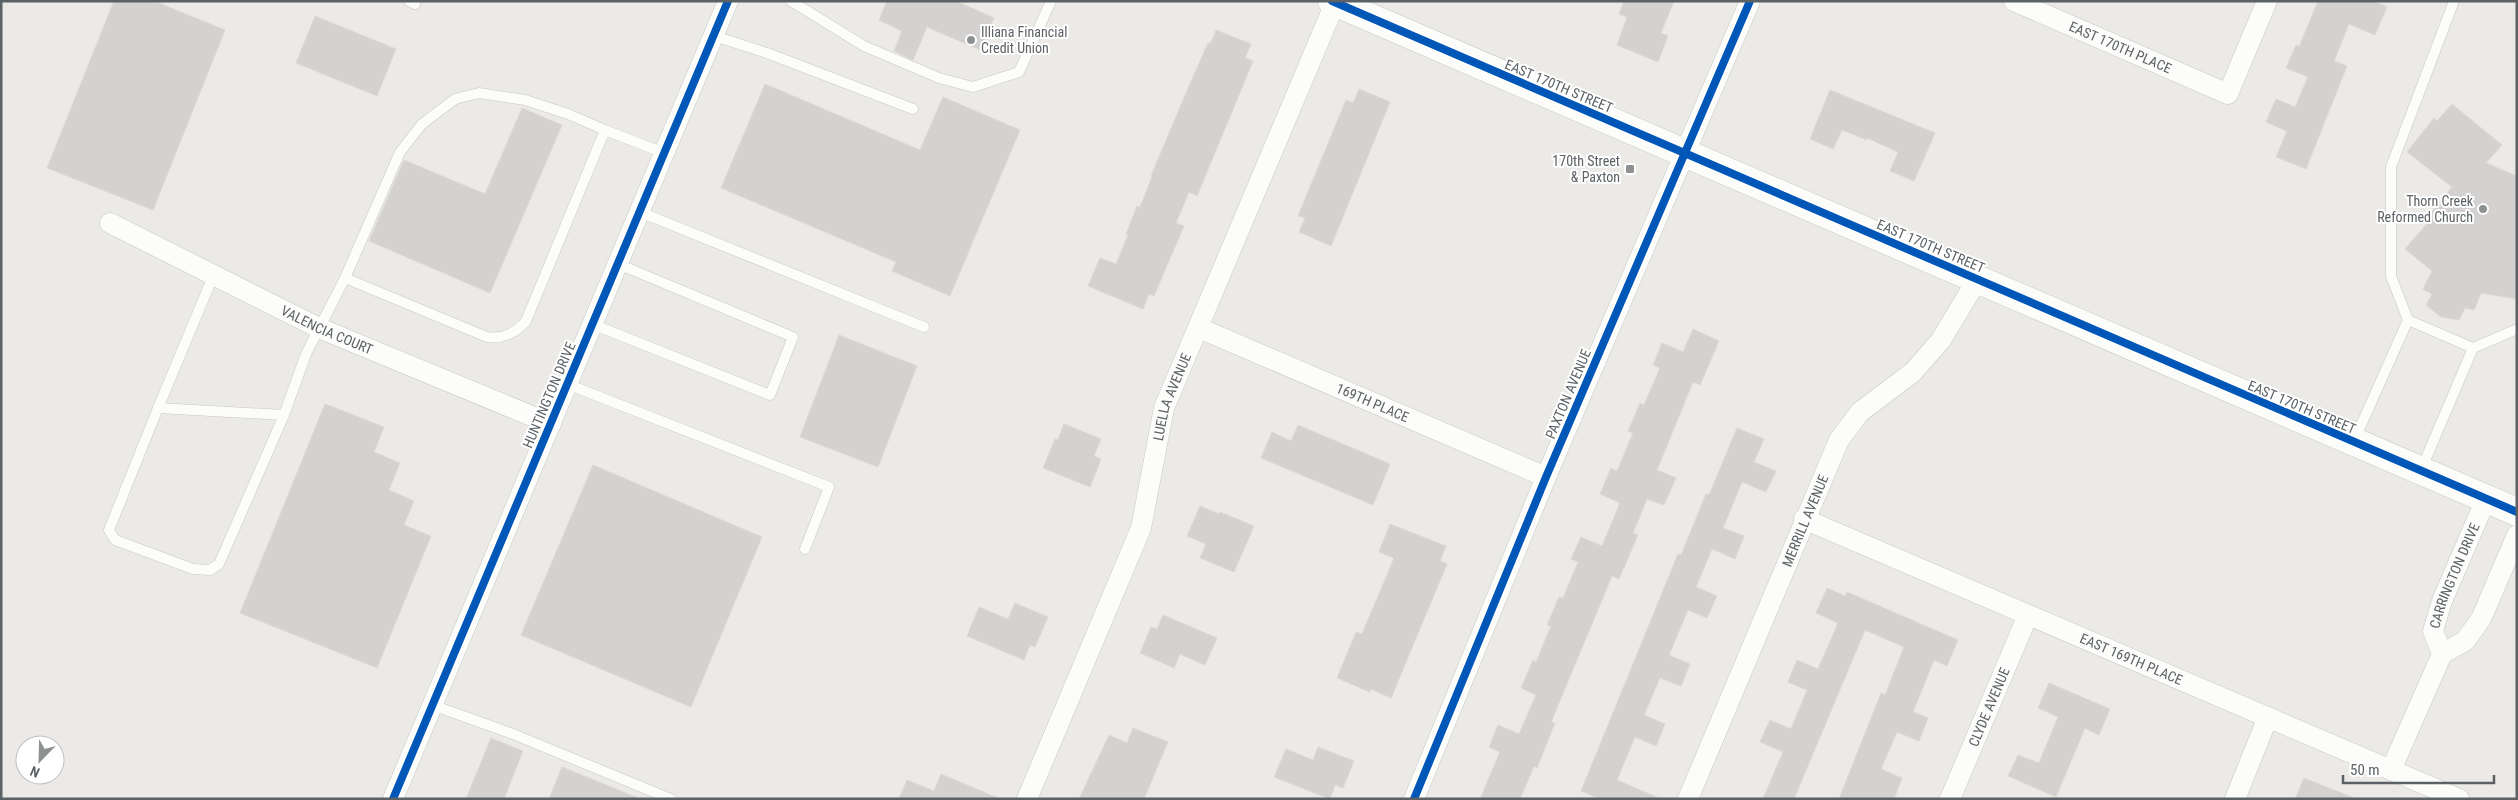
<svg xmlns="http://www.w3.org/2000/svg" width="2518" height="800" viewBox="0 0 2518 800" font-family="'Roboto Condensed',sans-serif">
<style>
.building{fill:#d4d2d0;stroke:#dcd9d5}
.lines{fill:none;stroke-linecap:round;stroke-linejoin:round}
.lane-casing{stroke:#c7c7c7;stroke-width:11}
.street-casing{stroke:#c7c7c7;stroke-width:21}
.secondary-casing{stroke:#c8c8c8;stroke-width:29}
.lane{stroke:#fcfcfb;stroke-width:10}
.street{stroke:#fcfcfb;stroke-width:20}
.secondary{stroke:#fcfcfb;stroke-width:28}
.cycleway-casing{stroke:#fff;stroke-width:11}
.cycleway{stroke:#0057b8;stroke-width:8}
.poi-dot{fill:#8e9192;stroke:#fff;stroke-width:2}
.labels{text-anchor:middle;stroke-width:4;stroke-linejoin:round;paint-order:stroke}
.poi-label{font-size:14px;fill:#5b6165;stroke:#fff;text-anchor:end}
.street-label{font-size:14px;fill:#5b6165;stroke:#fff}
</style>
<rect width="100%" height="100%" fill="#eceae6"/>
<!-- building -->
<g class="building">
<path d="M114 1H154L225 30 153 210 47 168Z"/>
<path d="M887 1H956L994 18 980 50 927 27 913 60 894 51 902 31 879 20Z"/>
<path d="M1624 1H1674L1661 33 1668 36 1658 62 1617 45 1627 17 1619 14Z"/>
<path d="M2318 1H2374L2387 7 2375 35 2349 24 2334 61 2347 66 2306 169 2276 157 2287 131 2266 122 2276 99 2295 107 2308 77 2286 68 2296 45 2299 47Z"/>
<path d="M315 16 396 49 377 96 296 63Z"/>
<path d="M1216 30 1251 44 1245 58 1253 61 1197 196 1189 192 1176 223 1184 226 1154 296 1149 294 1143 309 1088 286 1100 258 1116 264 1128 235 1126 234 1137 206 1140 207 1152 177 1151 176 1186 93 1208 43H1211Z"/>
<path d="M765 84 920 150 943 97 1020 130 950 296 892 271 896 262 721 188Z"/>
<path d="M1359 89 1390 102 1331 246 1299 232 1305 218 1298 216 1346 100 1353 103Z"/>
<path d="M1830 90 1935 133 1914 181 1890 171 1898 152 1867 138V140L1842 130 1833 149 1810 139Z"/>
<path d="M2452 104 2502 145 2486 163 2517 176V299L2481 293 2474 310 2465 308 2459 320 2441 317 2426 305 2432 294 2423 289 2432 271 2405 249 2431 219 2428 216 2452 187 2407 152 2434 118 2437 121Z"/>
<path d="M522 108 562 125 490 293 369 241 404 160 485 194Z"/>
<path d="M1693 329 1719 341 1700 385 1693 382 1657 470 1676 478 1664 505 1647 499 1633 533 1638 535 1619 579 1612 576 1551 722 1555 723 1537 768 1534 766 1520 799H1480L1500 752 1489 747 1498 725 1519 734 1536 695 1521 688 1533 660 1536 662 1551 626 1547 625 1559 597 1563 598 1578 562 1571 559 1581 537 1602 546 1620 503 1600 494 1611 468 1617 471 1633 433 1628 431 1640 403 1644 405 1660 368 1653 365 1662 343 1683 352Z"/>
<path d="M839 335 917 366 878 467 800 437Z"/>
<path d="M325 404 384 427 374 452 400 463 389 490 414 501 404 525 431 536 377 668 240 613Z"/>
<path d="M1064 424 1101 439 1094 456 1101 459 1090 487 1043 468 1055 439 1058 440Z"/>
<path d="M1298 425 1390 464 1373 505 1261 458 1272 432 1291 441Z"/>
<path d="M1737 428 1764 439 1754 462 1776 471 1766 492 1742 482 1723 528 1744 536 1735 559 1712 549 1696 587 1717 596 1707 618 1688 610 1669 655 1690 664 1681 686 1660 678 1644 715 1665 724 1656 746 1635 737 1617 780 1661 799H1600L1581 791 1678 554 1681 555 1706 494 1709 495Z"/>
<path d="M593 465 762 537 691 707 521 635Z"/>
<path d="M1200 506 1219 514 1220 512 1254 526 1234 572 1200 558 1206 544 1187 536Z"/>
<path d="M1390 524 1446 546 1440 561 1447 564 1391 698 1371 689 1370 692 1337 678 1356 632 1362 634 1394 558 1379 552Z"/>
<path d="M1827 588 1845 596 1847 592 1958 640 1947 666 1934 660 1913 712 1928 718 1919 741 1897 732 1881 769 1902 778 1894 799H1839L1881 693 1885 695 1904 647 1865 630 1794 799H1763L1783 752 1760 742 1770 720 1791 729 1807 690 1788 682 1797 660 1818 669 1838 623 1816 613Z"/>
<path d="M1015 603 1048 617 1035 647 1030 645 1024 660 967 636 979 607 1008 619Z"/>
<path d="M1163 615 1217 638 1205 665 1180 654 1174 668 1140 653 1151 627 1157 629Z"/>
<path d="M2049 683 2110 709 2099 735 2085 728 2056 797 2008 776 2018 755 2039 763 2058 717 2038 708Z"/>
<path d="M1133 728 1168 742 1144 799H1079L1109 735 1127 743Z"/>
<path d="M491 738 523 751 504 799H466Z"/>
<path d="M1318 747 1354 761 1343 788 1335 785 1330 799 1274 777 1286 749 1313 760Z"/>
<path d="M562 767 638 798V799H549Z"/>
<path d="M941 774 1000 799H899L907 780 934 791Z"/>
<path d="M2304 778 2354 798V799H2295Z"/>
</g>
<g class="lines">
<defs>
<g id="lane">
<path d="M409 1 415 4 416 1"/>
<path d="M791 1 864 46 939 78 973 87 1019 72 1051 1"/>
<path d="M714 36 767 53 913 109"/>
<path d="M605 130 568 114 525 100 479 93 455 99 422 124 400 152 345 278 487 337C502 339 516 333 526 321L605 130 664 153"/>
<path d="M640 212 924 327"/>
<path d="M214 274 158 408 284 415 306 354 345 278"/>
<path d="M2408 320 2391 276V167L2454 1"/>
<path d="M592 324 770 395 793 337 618 264"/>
<path d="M2473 348 2517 329"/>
<path d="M567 384 829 487 805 549"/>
<path d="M158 408 109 530 115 540 193 569 210 570 219 564 284 415"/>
<path d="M2354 441 2408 320 2473 348 2421 470"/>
<path d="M432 705 513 734 671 799"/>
</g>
<g id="street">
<path id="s1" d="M2014 1 2228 94 2267 1"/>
<path id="s2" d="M110 223 319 328 551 424"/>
<path id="s3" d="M1199 328 1546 477"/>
<path id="s4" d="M1804 519 2459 799"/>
<path id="s5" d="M2442 654 2433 631 2442 601 2486 499"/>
<path d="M2391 770 2442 654 2465 641 2481 619 2517 535"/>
<path d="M393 799 728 1"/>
<path id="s6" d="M1027 799 1141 528 1164 408 1335 3"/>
<path d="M1414 799 1546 477 1750 1"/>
<path id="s7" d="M1688 799 1839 440 1860 412 1913 372 1941 340 1977 280"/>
<path id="s8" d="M1950 799 2028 615"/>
<path d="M2235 799 2268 717"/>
</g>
<path id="secondary" d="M1332 1 2517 512"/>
</defs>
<!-- lane casing -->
<use href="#lane" class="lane-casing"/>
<!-- street casing -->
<use href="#street" class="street-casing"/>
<!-- secondary casing -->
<use href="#secondary" class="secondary-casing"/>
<!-- lane -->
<use href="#lane" class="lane"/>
<!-- street -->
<use href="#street" class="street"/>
<!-- secondary -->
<use href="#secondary" class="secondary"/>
<defs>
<g id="cycleway">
<path d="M1332 1 2517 512"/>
<path d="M393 799 728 1"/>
<path d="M1414 799 1546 477 1750 1"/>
</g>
</defs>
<!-- cycleway casing -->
<use href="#cycleway" class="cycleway-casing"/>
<!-- cycleway -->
<use href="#cycleway" class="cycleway"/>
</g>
<!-- markers -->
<g class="poi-dot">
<circle cx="971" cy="40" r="5"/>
<rect x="1625" y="164" width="10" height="10" rx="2.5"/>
<circle cx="2483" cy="209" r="5"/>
</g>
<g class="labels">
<!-- poi labels -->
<g class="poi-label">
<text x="981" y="37" text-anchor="start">Illiana Financial<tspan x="981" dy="16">Credit Union</tspan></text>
<text x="1620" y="166">170th Street<tspan x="1620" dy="16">&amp; Paxton</tspan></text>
<text x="2473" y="206">Thorn Creek<tspan x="2473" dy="16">Reformed Church</tspan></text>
</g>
<!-- street labels -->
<g class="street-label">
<text dy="5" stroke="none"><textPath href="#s1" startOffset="116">EAST 170TH PLACE</textPath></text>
<text transform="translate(1559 86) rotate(23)" y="5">EAST 170TH STREET</text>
<text transform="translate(1931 246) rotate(23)" y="5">EAST 170TH STREET</text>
<text dy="5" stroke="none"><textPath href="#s2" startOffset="242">VALENCIA COURT</textPath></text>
<text transform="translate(1568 394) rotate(-67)" y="5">PAXTON AVENUE</text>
<text transform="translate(549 395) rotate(-67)" y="5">HUNTINGTON DRIVE</text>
<text dy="5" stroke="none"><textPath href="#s6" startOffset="429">LUELLA AVENUE</textPath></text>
<text dy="5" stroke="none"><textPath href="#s3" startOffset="189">169TH PLACE</textPath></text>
<text transform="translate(2302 407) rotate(23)" y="5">EAST 170TH STREET</text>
<text dy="5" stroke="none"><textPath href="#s7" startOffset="302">MERRILL AVENUE</textPath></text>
<text dy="5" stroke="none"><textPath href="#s5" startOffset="84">CARRINGTON DRIVE</textPath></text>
<text dy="5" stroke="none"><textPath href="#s4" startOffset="356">EAST 169TH PLACE</textPath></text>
<text dy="5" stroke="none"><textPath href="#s8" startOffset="100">CLYDE AVENUE</textPath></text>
</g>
</g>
<!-- border -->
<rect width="2518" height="800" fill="none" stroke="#5b6165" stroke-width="5"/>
<!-- north arrow -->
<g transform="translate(40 760) rotate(203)"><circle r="24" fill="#ffffff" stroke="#bdc0c1"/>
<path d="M0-4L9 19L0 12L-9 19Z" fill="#8e9192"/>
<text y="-8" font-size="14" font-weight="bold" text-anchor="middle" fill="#5b6165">N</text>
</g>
<!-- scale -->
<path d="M2343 775v8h151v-8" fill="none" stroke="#5b6165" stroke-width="2.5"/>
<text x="2350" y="775" font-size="15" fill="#5b6165" stroke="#ffffff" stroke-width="4" paint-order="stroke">50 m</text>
</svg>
